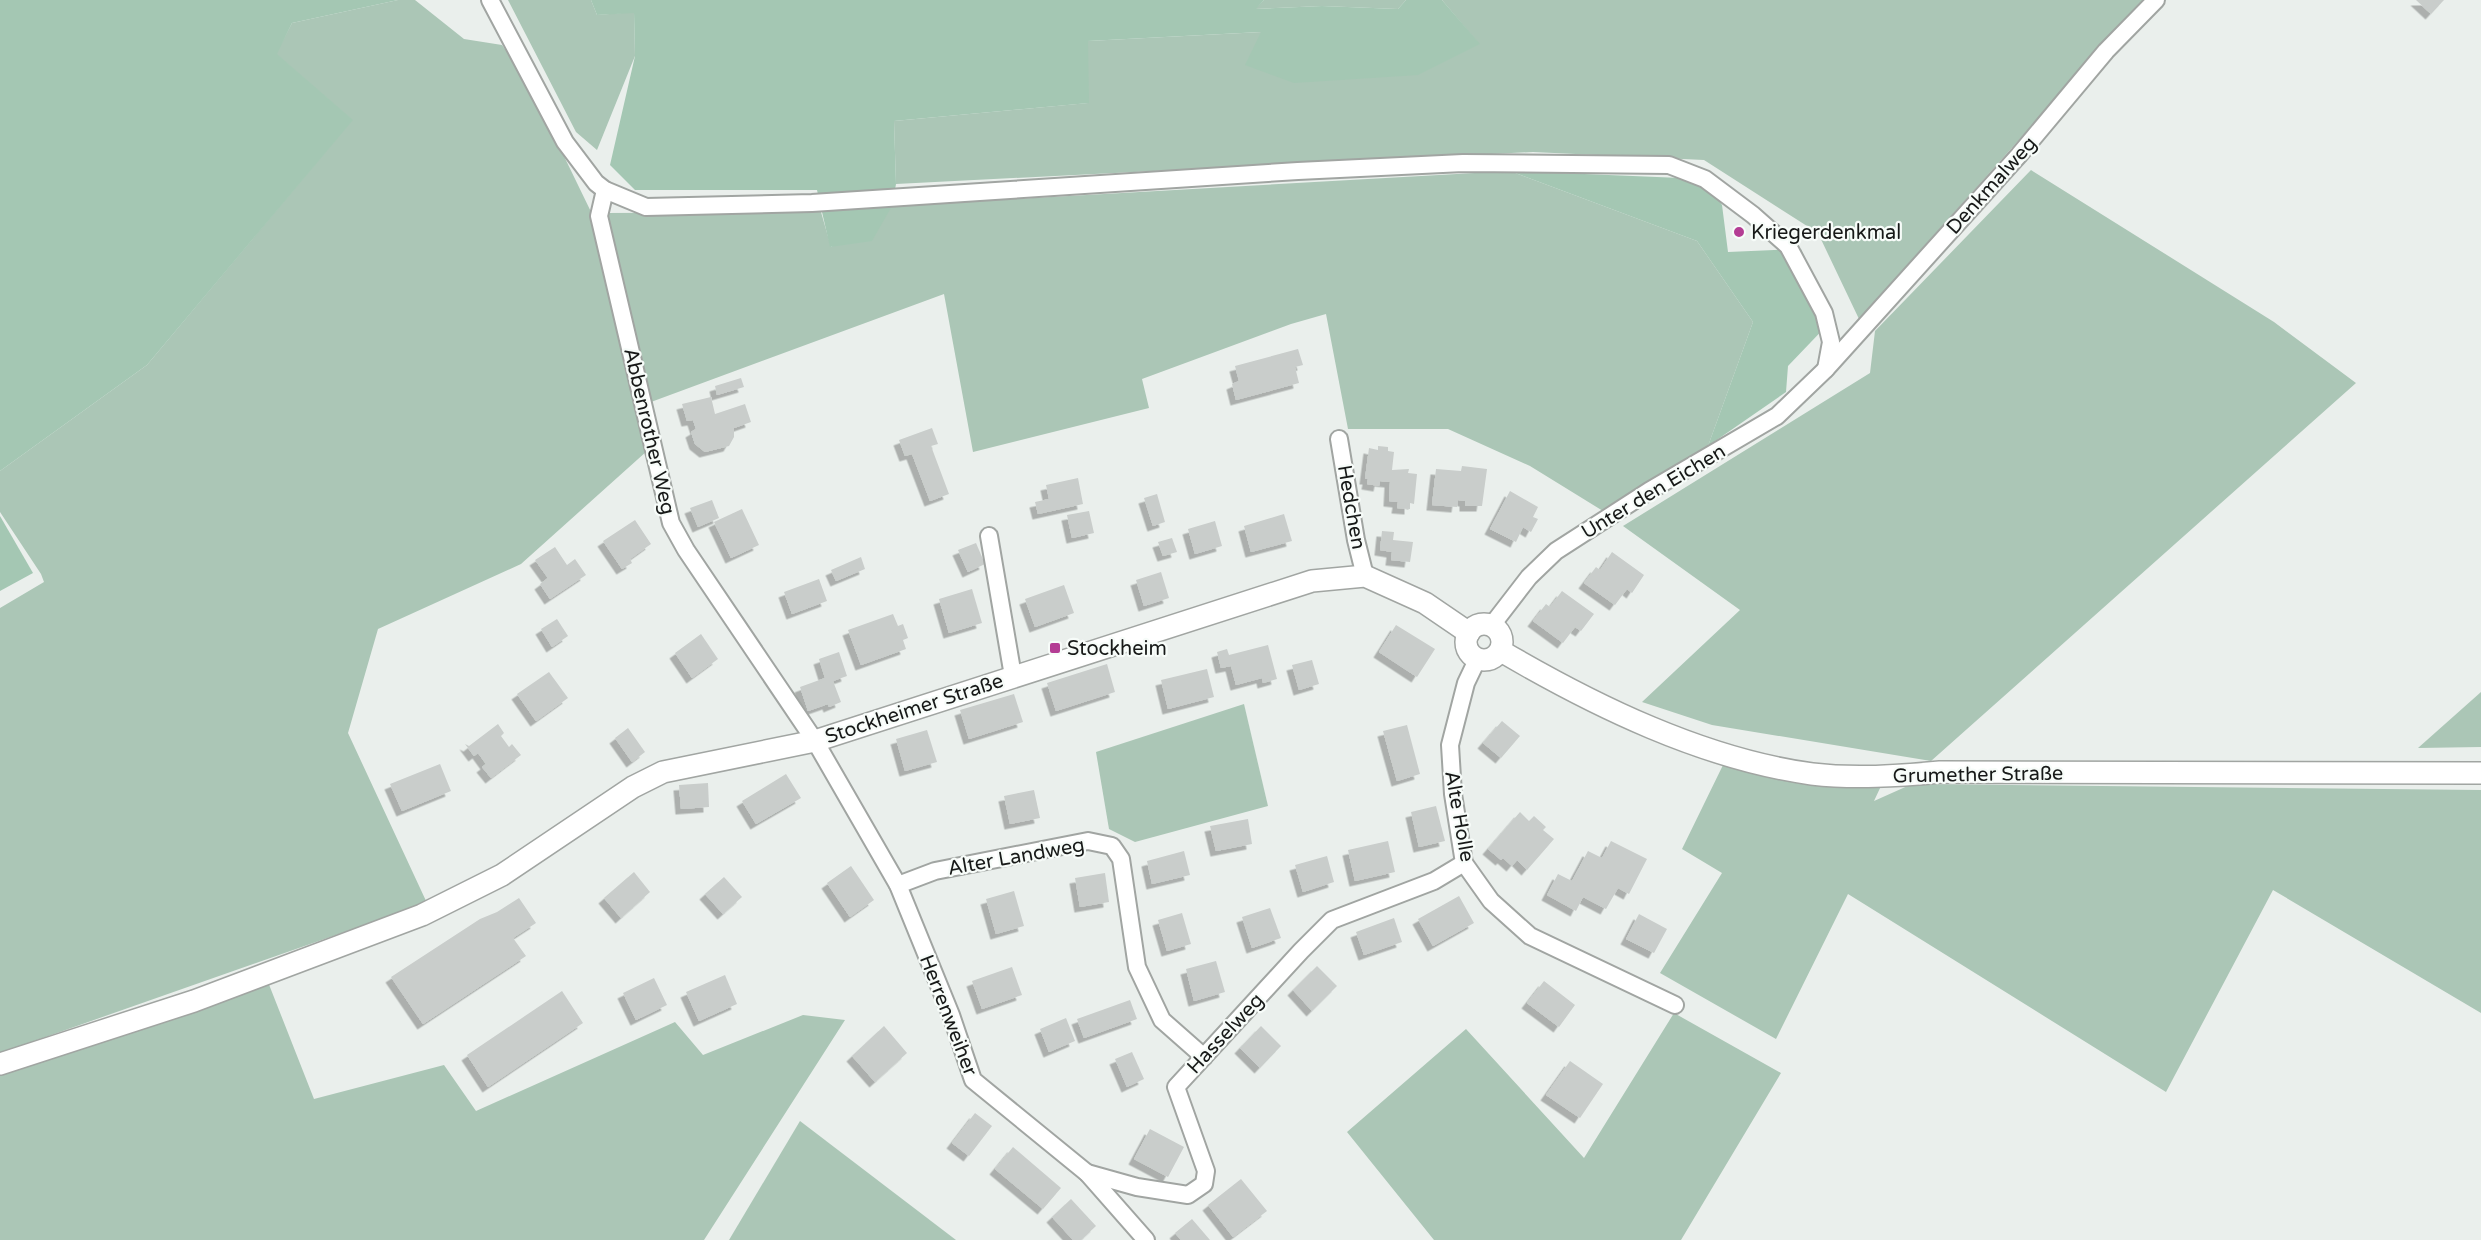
<svg xmlns="http://www.w3.org/2000/svg" width="2481" height="1240" viewBox="0 0 2481 1240" font-family="'Varela Round',sans-serif">
<style>
.green{fill:#abc6b6}
.forest{fill:#a4c7b3}
.building{fill:#c9cdcb;filter:url(#shadow)}
.lines{fill:none;stroke-linecap:round;stroke-linejoin:round}
.minor-casing{stroke:#a1a5a2;stroke-width:20}
.tertiary-casing{stroke:#a1a5a2;stroke-width:24}
.minor{stroke:#fff;stroke-width:16}
.tertiary{stroke:#fff;stroke-width:21}
.poi-dot{fill:#b43d94;stroke:#f7fcf9;stroke-width:2}
.labels{text-anchor:middle;stroke-width:4.5;stroke-linejoin:round;paint-order:stroke}
.street-label{font-size:20px;fill:#171918;stroke:#f7fcf9}
.poi-label{font-size:20px;fill:#171918;stroke:#f7fcf9;text-anchor:start}
</style>
<defs>
<filter id="shadow"><feDropShadow dx="-5.5" dy="5.5" stdDeviation="0" flood-color="#0004"/></filter>
</defs>
<rect width="100%" height="100%" fill="#eaefec"/>
<!-- green -->
<g class="green">
<path d="M398 0H415L464 39 502 45 526 78 594 218 647 451 521 564 378 629 348 733 427 903 0 1053V608L44 582 41 574 0 512V471L147 365 352 120 276 54 292 23Z"/>
<path d="M508 0H591L597 15 634 12 635 56 597 150 576 132Z"/>
<path d="M1264 0H1406L1398 9 1322 6 1255 9Z"/>
<path d="M1442 0H2144L1859 319 1818 233 1704 160 1533 152 896 184 894 121 1088 103V41L1262 32 1479 44Z"/>
<path d="M2031 170 2274 322 2356 383 1931 761 1712 725 1642 702 1740 610 1623 526 1870 373 1875 331Z"/>
<path d="M1510 171 1697 241 1753 322 1708 446 1603 511 1530 466 1448 429H1348L1326 314 1291 324 1142 379 1149 408 973 452 944 294 651 402 606 213 821 212 831 247 892 206Z"/>
<path d="M2481 692V747L2418 748Z"/>
<path d="M1244 704 1268 806 1135 842 1109 829 1096 752Z"/>
<path d="M1724 763 1881 786 1874 801 1912 784 2481 790V1013L2273 890 2166 1092 1848 894 1776 1039 1660 973 1722 873 1682 849Z"/>
<path d="M268 982 314 1099 444 1065 476 1111 675 1022 703 1055 803 1015 845 1020 704 1240H0V1075Z"/>
<path d="M1674 1013 1781 1073 1681 1240H1434L1347 1132 1466 1029 1584 1158Z"/>
<path d="M800 1121 956 1240H729Z"/>
</g>
<!-- forest -->
<g class="forest">
<path d="M0 0H398L292 23 277 54 353 120 147 365 0 471Z"/>
<path d="M591 0H1264L1256 9 1322 6 1398 9 1406 0H1442L1480 44 1418 75 1294 83 1245 65 1261 32 1088 41 1089 103 894 121 896 184 892 206 872 241 830 247 817 190H635L610 165 635 56 634 13 597 15Z"/>
<path d="M1510 171 1705 179 1722 205 1728 252 1801 249 1833 319 1788 366 1786 392 1708 446 1753 322 1697 241Z"/>
<path d="M0 516 33 573 0 591Z"/>
</g>
<!-- building -->
<g class="building">
<path d="M2416 0H2444L2431 14Z"/>
<path d="M1298 349 1303 365 1295 367 1299 383 1236 400 1232 384 1239 381 1235 366Z"/>
<path d="M741 378 744 387 717 395 715 386Z"/>
<path d="M711 397 715 414 745 404 751 422 734 428V437L729 446 705 452 695 444 691 432 696 429 693 420 687 421 682 404Z"/>
<path d="M932 428 938 444 931 446 949 494 930 501 912 454 905 456 899 440Z"/>
<path d="M1378 446 1388 447V451L1394 452 1392 470 1409 469 1408 473 1417 474 1414 504 1410 503V509L1397 508 1398 502 1389 501 1390 482 1380 481 1379 486 1367 484 1368 479H1365L1369 448 1378 450Z"/>
<path d="M1462 466 1487 469 1482 506H1465V501L1458 500 1457 507 1432 505 1436 469 1461 471Z"/>
<path d="M1078 478 1083 504 1038 514 1035 502 1049 499 1046 485Z"/>
<path d="M1510 491 1538 507 1533 517 1538 519 1531 532 1523 527 1516 542 1490 529Z"/>
<path d="M1157 494 1165 522 1153 526 1144 498Z"/>
<path d="M712 500 719 518 698 527 690 508Z"/>
<path d="M742 509 759 545 731 558 714 522Z"/>
<path d="M1089 511 1094 533 1072 538 1067 515Z"/>
<path d="M1284 514 1292 541 1251 552 1244 526Z"/>
<path d="M635 520 651 544 630 559 632 563 622 569 603 541Z"/>
<path d="M1215 521 1222 546 1195 554 1188 529Z"/>
<path d="M1382 531 1394 532 1393 540 1413 542 1410 562 1391 560 1392 552 1380 550Z"/>
<path d="M1172 538 1177 552 1163 556 1158 542Z"/>
<path d="M976 543 985 564 968 572 958 550Z"/>
<path d="M555 547 567 565 575 559 586 575 550 599 540 584 548 578 535 560Z"/>
<path d="M1612 552 1644 575 1632 593 1627 589 1615 605 1584 583 1596 567 1600 570Z"/>
<path d="M861 557 865 569 836 581 831 570Z"/>
<path d="M1161 572 1169 598 1144 606 1136 580Z"/>
<path d="M819 579 827 601 792 614 784 592Z"/>
<path d="M1064 585 1074 613 1035 627 1025 599Z"/>
<path d="M972 589 982 623 949 633 939 599Z"/>
<path d="M1562 591 1594 614 1581 631 1575 627 1563 643 1533 621 1546 604 1550 607Z"/>
<path d="M893 614 898 626 903 624 908 638 903 640 906 649 861 665 848 630Z"/>
<path d="M557 619 568 636 552 647 541 629Z"/>
<path d="M1396 625 1435 649 1417 677 1379 652Z"/>
<path d="M701 634 718 659 692 678 675 653Z"/>
<path d="M1268 645 1277 679 1263 683 1262 678 1236 685 1231 666 1221 668 1217 652 1227 649 1229 655Z"/>
<path d="M839 652 847 676 833 681 841 702 829 707 828 704 808 711 800 687 825 678 819 659Z"/>
<path d="M1312 660 1319 684 1299 690 1292 665Z"/>
<path d="M1107 664 1115 692 1056 711 1047 683Z"/>
<path d="M1207 669 1214 697 1168 709 1161 680Z"/>
<path d="M549 672 568 698 536 721 517 694Z"/>
<path d="M1014 694 1023 722 969 739 960 710Z"/>
<path d="M1502 721 1520 736 1501 758 1483 743Z"/>
<path d="M498 724 504 733 501 736 509 747 512 744 521 755 491 778 482 767 486 764 478 753 474 756 465 744 469 746Z"/>
<path d="M1407 725 1420 774 1397 781 1383 731Z"/>
<path d="M628 728 645 752 632 762 615 738Z"/>
<path d="M927 730 937 762 905 771 896 739Z"/>
<path d="M440 764 451 791 402 811 390 784Z"/>
<path d="M786 774 801 798 756 824 742 801Z"/>
<path d="M708 783 709 807 681 809 679 785Z"/>
<path d="M1034 790 1040 818 1010 824 1004 796Z"/>
<path d="M1436 806 1445 841 1419 847 1411 812Z"/>
<path d="M1520 812 1529 821 1534 816 1546 827 1543 830 1554 839 1527 870 1517 860 1512 866 1503 858 1501 860 1488 849Z"/>
<path d="M1248 819 1252 844 1216 851 1210 826Z"/>
<path d="M1388 841 1395 872 1355 881 1348 850Z"/>
<path d="M1611 841 1647 859 1629 894 1618 888 1606 909 1583 897 1576 911 1547 895 1558 874 1572 881 1588 851 1602 858Z"/>
<path d="M1184 851 1190 875 1152 884 1147 861Z"/>
<path d="M1327 856 1334 882 1303 892 1295 865Z"/>
<path d="M851 866 874 900 850 917 827 883Z"/>
<path d="M634 872 650 892 621 918 604 898Z"/>
<path d="M1105 873 1109 902 1080 907 1075 878Z"/>
<path d="M724 877 742 897 723 914 705 894Z"/>
<path d="M1014 891 1024 926 996 934 986 899Z"/>
<path d="M1459 896 1474 923 1433 946 1418 919Z"/>
<path d="M519 898 536 923 513 938 526 956 423 1024 391 977 480 919 497 912Z"/>
<path d="M1270 908 1281 938 1252 948 1242 917Z"/>
<path d="M1182 913 1191 944 1167 951 1158 920Z"/>
<path d="M1639 914 1667 929 1654 953 1626 939Z"/>
<path d="M1394 918 1402 942 1364 955 1356 932Z"/>
<path d="M1216 961 1225 992 1194 1001 1186 969Z"/>
<path d="M1317 966 1337 986 1312 1011 1293 990Z"/>
<path d="M1012 967 1022 995 982 1009 972 981Z"/>
<path d="M725 975 737 1004 699 1021 686 992Z"/>
<path d="M654 978 667 1005 636 1020 623 993Z"/>
<path d="M1544 981 1575 1005 1559 1027 1527 1003Z"/>
<path d="M562 991 583 1023 488 1087 467 1055Z"/>
<path d="M1130 1000 1137 1019 1084 1038 1077 1019Z"/>
<path d="M1066 1018 1075 1041 1049 1052 1040 1029Z"/>
<path d="M884 1026 907 1053 875 1082 852 1056Z"/>
<path d="M1261 1026 1281 1046 1260 1068 1240 1048Z"/>
<path d="M1132 1052 1144 1079 1127 1087 1115 1059Z"/>
<path d="M1570 1061 1603 1084 1580 1118 1546 1095Z"/>
<path d="M975 1113 992 1126 969 1156 952 1143Z"/>
<path d="M1150 1129 1184 1147 1168 1177 1134 1159Z"/>
<path d="M1013 1147 1061 1188 1043 1209 995 1169Z"/>
<path d="M1241 1179 1267 1211 1233 1237 1208 1205Z"/>
<path d="M1071 1199 1096 1226 1081 1240H1073L1052 1217Z"/>
<path d="M1192 1219 1210 1240H1181L1175 1233Z"/>
</g>
<g class="lines">
<defs>
<g id="minor">
<path d="M490 0 565 142 596 183 605 190 646 207 812 203 1298 171 1463 163 1669 165 1705 179 1753 215 1788 246 1824 313 1831 342 1826 369"/>
<path d="M605 190 599 216 671 523 686 550 815 741 898 885 951 1015 973 1080 1087 1173 1146 1240"/>
<path d="M1339 439 1356 540 1365 576"/>
<path d="M989 536 1013 676"/>
<path d="M1492 625 1529 577 1556 551 1649 491 1777 416 1826 369 2019 155 2106 51 2156 0"/>
<path d="M1477 660 1466 683 1450 745 1453 794 1464 863 1491 901 1530 936 1675 1005"/>
<path d="M898 885 935 871 1088 841 1112 846 1121 859 1137 967 1162 1020 1204 1057"/>
<path d="M1087 1173 1137 1187 1188 1195 1204 1184 1206 1171 1176 1087 1301 951 1332 920 1434 881 1464 863"/>
</g>
<g id="tertiary">
<circle cx="1484" cy="642" r="18"/>
<path d="M1501 651C1595 706 1703 759 1812 774 1854 779 1898 776 1940 772L2481 773"/>
<path d="M0 1064 194 1001 422 915 502 875 633 787 663 772 815 741 1312 581 1365 576 1425 603 1469 633"/>
</g>
</defs>
<!-- minor casing -->
<use href="#minor" class="minor-casing"/>
<!-- tertiary casing -->
<use href="#tertiary" class="tertiary-casing"/>
<!-- minor -->
<use href="#minor" class="minor"/>
<!-- tertiary -->
<use href="#tertiary" class="tertiary"/>
</g>
<!-- markers -->
<g class="poi-dot">
<circle cx="1739" cy="232" r="6"/>
<rect x="1049" y="642" width="12" height="12" rx="3"/>
</g>
<g class="labels">
<!-- street labels -->
<g class="street-label">
<text transform="translate(1991 185) rotate(-48)" y="7">Denkmalweg</text>
<text transform="translate(650 431) rotate(77)" y="7">Abbenrother Weg</text>
<text transform="translate(1653 491) rotate(-31)" y="7">Unter den Eichen</text>
<text transform="translate(1352 507) rotate(80)" y="7">Hedchen</text>
<text transform="translate(914 708) rotate(-18)" y="7">Stockheimer Straße</text>
<text transform="translate(1978 774) rotate(-1)" y="7">Grumether Straße</text>
<text transform="translate(1460 816) rotate(80)" y="7">Alte Holle</text>
<text transform="translate(1016 856) rotate(-10)" y="7">Alter Landweg</text>
<text transform="translate(949 1015) rotate(69)" y="7">Herrenweiher</text>
<text transform="translate(1225 1033) rotate(-47)" y="7">Hasselweg</text>
</g>
<!-- poi labels -->
<g class="poi-label">
<text x="1751" y="239">Kriegerdenkmal</text>
<text x="1067" y="655">Stockheim</text>
</g>
</g>
</svg>
